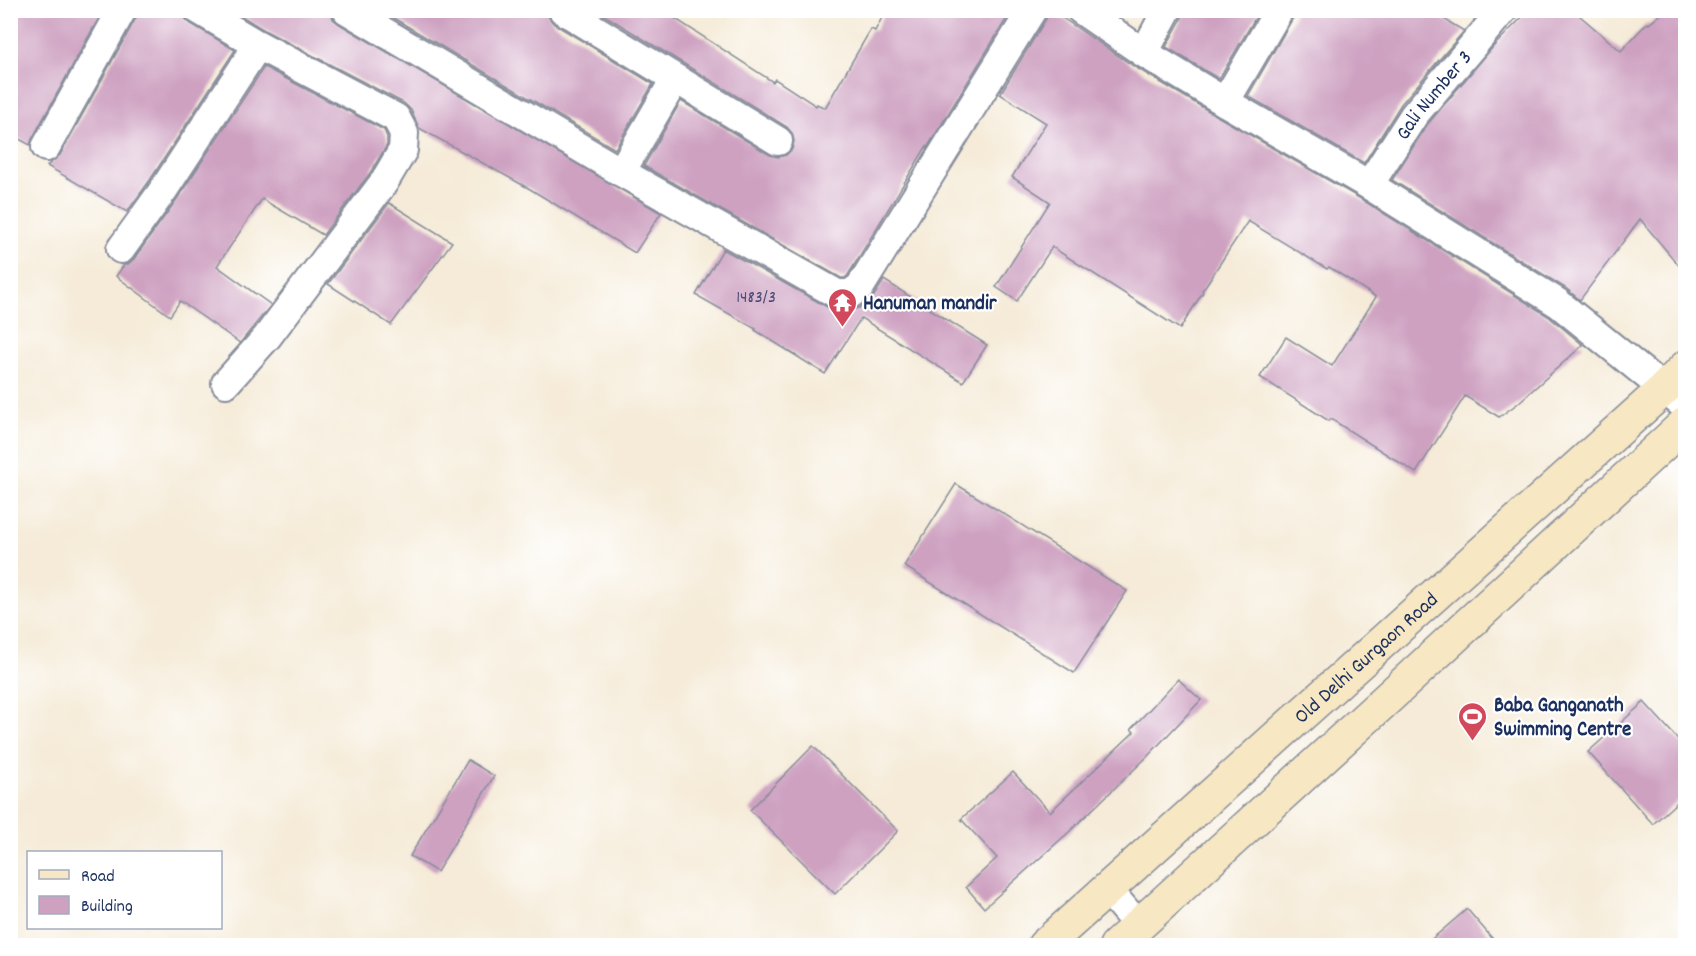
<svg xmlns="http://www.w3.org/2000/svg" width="1696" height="956" viewBox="0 0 1696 956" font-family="Dekko,sans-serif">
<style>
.building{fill:#cea1c1}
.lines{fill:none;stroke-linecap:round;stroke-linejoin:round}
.minor-casing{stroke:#888d9b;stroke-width:32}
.secondary-casing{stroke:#888d9b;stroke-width:36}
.minor{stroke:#fff;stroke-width:28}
.secondary{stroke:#f7e8c3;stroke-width:33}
.labels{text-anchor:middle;stroke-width:4.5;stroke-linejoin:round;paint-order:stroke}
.number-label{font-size:18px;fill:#484c77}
.street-label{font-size:21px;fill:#1b2f5e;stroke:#fff}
.poi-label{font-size:21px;font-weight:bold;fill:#1b2f5e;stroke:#fff;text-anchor:start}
</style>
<rect width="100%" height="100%" fill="#fff"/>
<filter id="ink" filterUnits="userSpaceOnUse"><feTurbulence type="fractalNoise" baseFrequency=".0167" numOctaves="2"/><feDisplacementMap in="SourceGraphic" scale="12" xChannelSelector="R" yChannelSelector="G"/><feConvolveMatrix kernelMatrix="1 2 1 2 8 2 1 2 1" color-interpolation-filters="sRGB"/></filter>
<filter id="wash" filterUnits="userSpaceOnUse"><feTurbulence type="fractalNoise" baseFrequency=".008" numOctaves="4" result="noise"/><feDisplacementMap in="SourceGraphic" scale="24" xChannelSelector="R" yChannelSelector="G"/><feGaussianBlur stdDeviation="1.35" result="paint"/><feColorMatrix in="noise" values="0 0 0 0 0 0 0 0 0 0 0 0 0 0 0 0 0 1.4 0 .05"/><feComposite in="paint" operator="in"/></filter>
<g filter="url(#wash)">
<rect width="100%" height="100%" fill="#f5ebd8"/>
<g id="blocks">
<!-- building -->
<g class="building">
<path d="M10 10H103L32 139 30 145 10 134Z"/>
<path d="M138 10H183L185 19 191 24 235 50 150 180 127 212 47 166 60 155 136 18Z"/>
<path d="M232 10H331L333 19 339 24 661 213 635 253 530 189 419 128 411 110 404 103 266 31Z"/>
<path d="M380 10H547L549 18 554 24 653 84 615 149Z"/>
<path d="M596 10H662L773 82 775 79 816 106 817 104 825 108 871 29 875 31 886 10H1012L927 148 926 147 848 275 845 278H841L644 166 681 101 770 155 778 157 786 155 792 149 794 141 792 133 787 127Z"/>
<path d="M1183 10H1260L1219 79 1166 47 1182 18Z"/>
<path d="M1295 10H1429L1464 31 1401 104 1364 163 1248 96 1293 18Z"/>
<path d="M1529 10H1573L1621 51 1647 23 1649 24 1666 10H1686V274L1640 219 1580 300 1567 289 1392 180 1427 125 1493 47Z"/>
<path d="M1048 11H1052L1135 67 1217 116 1361 199 1548 316 1583 345 1517 404 1499 417 1465 396 1416 473 1331 419 1329 421 1260 377 1286 337 1332 366 1376 297 1329 267 1327 269 1248 221 1202 291 1203 292 1180 329 1052 247 1017 301 996 287 1050 202 1012 177 1046 123 1000 94 1046 19Z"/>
<path d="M264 67 384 130 387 137V145L370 173 323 235 262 199 217 266 271 305 240 343 180 301 170 316 116 276 124 265 128 264 134 259 177 199Z"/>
<path d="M389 203 452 242 391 325 328 284Z"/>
<path d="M723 249 829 308 836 310H850L859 308 874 296 884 280 987 345 963 382 861 318 825 374 755 330 756 329 696 295Z"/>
<path d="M956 484 1127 591 1074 673 904 566Z"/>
<path d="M1178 679 1201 700 1146 758 1069 832 984 908 966 887 997 858 961 819 1013 772 1050 812 1134 732 1131 729Z"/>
<path d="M1644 702 1686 748V794L1653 824 1588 752Z"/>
<path d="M813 746 898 831 835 894 750 810Z"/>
<path d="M468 760 494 776 437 872 410 856Z"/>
<path d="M1467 909 1498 945H1425Z"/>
</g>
</g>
</g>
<g filter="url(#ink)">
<use href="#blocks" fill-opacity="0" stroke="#888d9b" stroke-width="1.5"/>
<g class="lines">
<defs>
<g id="minor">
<path d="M199 10 258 45 396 118 404 133 403 150 384 182 267 337 226 383"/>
<path d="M347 10 621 172 837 294H850L860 287 1032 10"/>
<path d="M563 10 778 141"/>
<path d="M1081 10 1144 53 1225 102 1369 185 1558 303 1686 407"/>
<path d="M1144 53 1167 10"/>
<path d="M1225 102 1279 10"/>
<path d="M46 147 122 10"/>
<path d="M621 172 675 79"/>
<path id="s1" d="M1369 185 1414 115 1503 10"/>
<path d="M121 249 164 189 258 45"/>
<path d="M1107 889 1138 925"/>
</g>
<g id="secondary">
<path id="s2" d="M1044 946 1663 390 1686 367"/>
<path d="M1116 946 1401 686 1686 423"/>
</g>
</defs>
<!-- minor casing -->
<use href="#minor" class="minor-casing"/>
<!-- secondary casing -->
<use href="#secondary" class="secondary-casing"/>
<!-- minor -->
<use href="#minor" class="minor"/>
<!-- secondary -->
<use href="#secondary" class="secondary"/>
</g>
</g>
<!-- icons -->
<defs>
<symbol id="temple-pin" viewBox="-11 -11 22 30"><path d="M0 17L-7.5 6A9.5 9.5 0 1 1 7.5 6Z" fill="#d1495b" stroke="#fff"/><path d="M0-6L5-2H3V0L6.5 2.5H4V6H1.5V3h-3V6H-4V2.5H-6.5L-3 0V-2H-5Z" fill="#fff"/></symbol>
<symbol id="stadium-pin" viewBox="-11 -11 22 30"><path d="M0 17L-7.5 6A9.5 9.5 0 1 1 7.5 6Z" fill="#d1495b" stroke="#fff"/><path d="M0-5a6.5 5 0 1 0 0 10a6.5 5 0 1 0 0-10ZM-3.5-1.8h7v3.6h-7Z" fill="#fff"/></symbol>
</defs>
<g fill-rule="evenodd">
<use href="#temple-pin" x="826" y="286" width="33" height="45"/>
<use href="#stadium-pin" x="1456" y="700" width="33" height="45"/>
</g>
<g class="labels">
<!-- number labels -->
<g class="number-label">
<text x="756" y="302">1483/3</text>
</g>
<!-- street labels -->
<g class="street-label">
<text dy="7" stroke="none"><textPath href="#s1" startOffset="111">Gali Number 3</textPath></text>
<text dy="7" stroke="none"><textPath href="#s2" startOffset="432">Old Delhi Gurgaon Road</textPath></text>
</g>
<!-- poi labels -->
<g class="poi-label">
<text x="863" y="309">Hanuman mandir</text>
<text x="1494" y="711">Baba Ganganath<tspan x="1494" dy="24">Swimming Centre</tspan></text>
</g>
</g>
<!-- margin -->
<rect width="1696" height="956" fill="none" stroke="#fff" stroke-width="36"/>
<!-- legend -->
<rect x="27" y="851" width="195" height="78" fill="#ffffff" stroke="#a4acbf" stroke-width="1.5"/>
<rect x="39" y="870" width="30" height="9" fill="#f7e8c3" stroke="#a4acbf" stroke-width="1.5"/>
<text x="81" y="881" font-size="18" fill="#1b2f5e">Road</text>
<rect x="39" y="896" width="30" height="18" fill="#cea1c1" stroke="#a4acbf" stroke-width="1.5"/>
<text x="81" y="911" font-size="18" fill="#1b2f5e">Building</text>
</svg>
